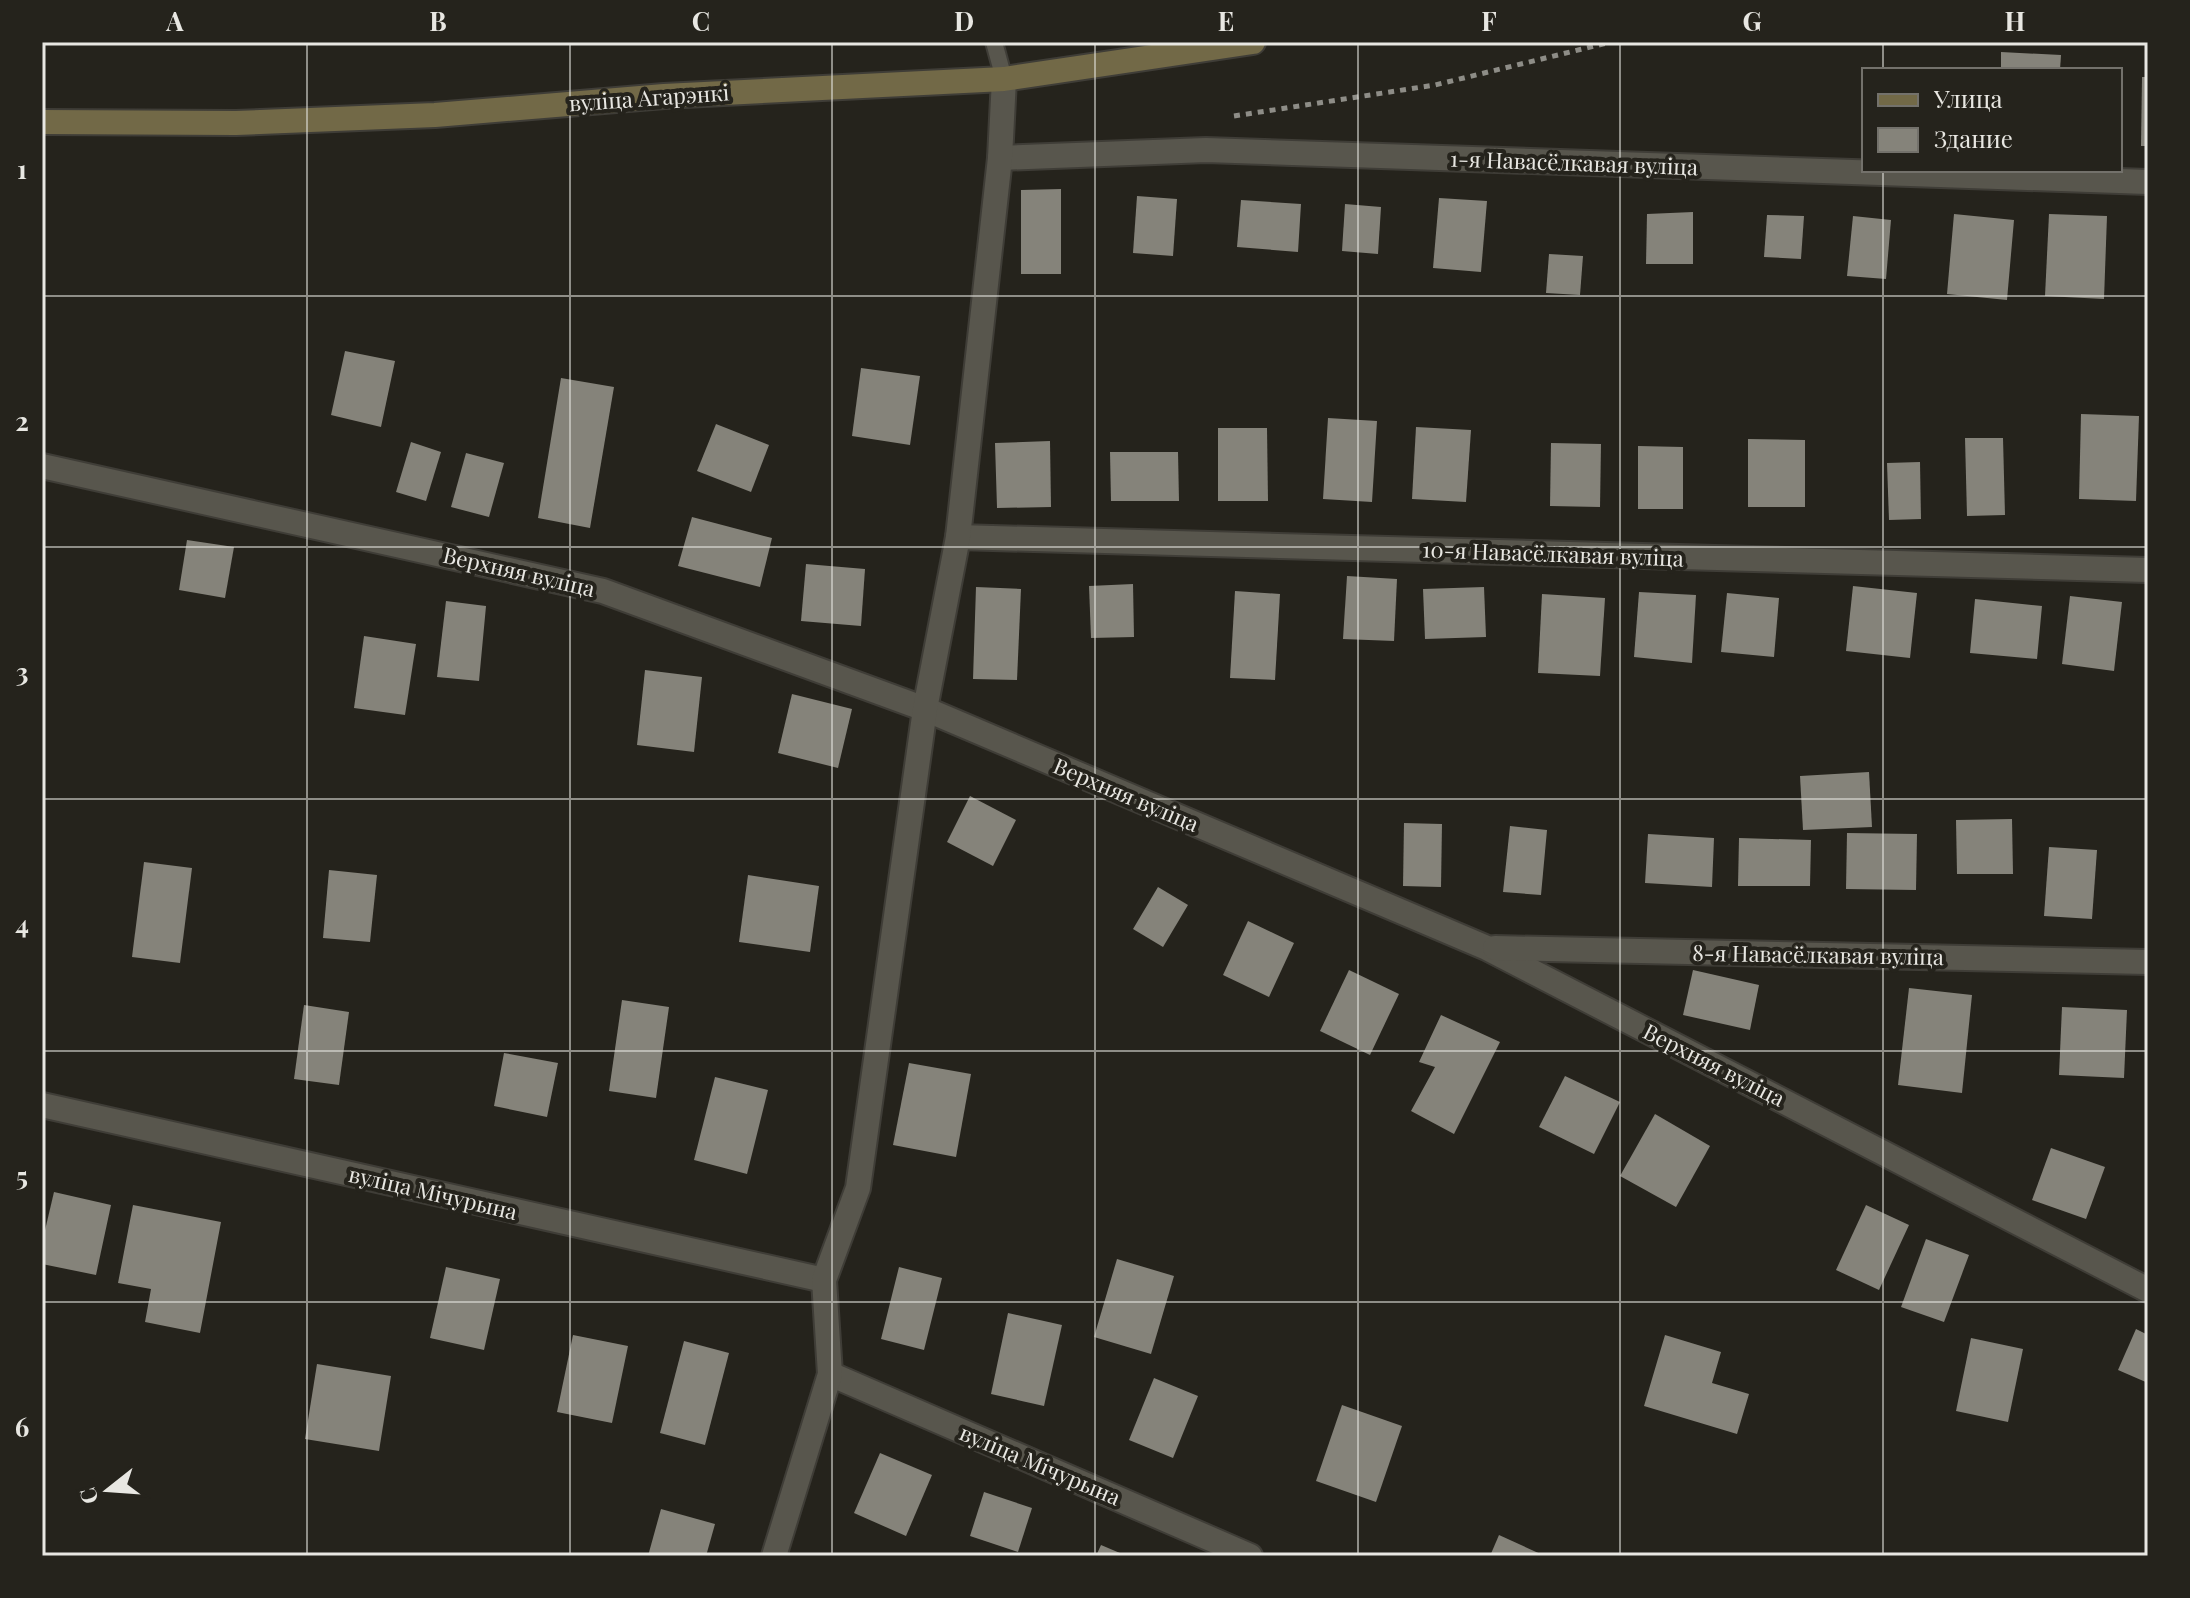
<svg xmlns="http://www.w3.org/2000/svg" width="2190" height="1598" viewBox="0 0 2190 1598" font-family="'Playfair Display',serif">
<style>
.building{fill:#85837a}
.lines{fill:none;stroke-linecap:round;stroke-linejoin:round}
.lane-casing{stroke:#3f3d37;stroke-width:20}
.street-casing{stroke:#3f3d37;stroke-width:28}
.secondary-casing{stroke:#3f3d37;stroke-width:28}
.path{stroke:#8e8d87;stroke-width:5;stroke-dasharray:6 6;stroke-linecap:butt}
.lane{stroke:#58564d;stroke-width:16}
.street{stroke:#58564d;stroke-width:24}
.secondary{stroke:#726947;stroke-width:24}
.grid{fill:none;stroke:#e8e7e2;stroke-width:2;stroke-opacity:0.55}
.labels{text-anchor:middle;stroke-width:8;stroke-linejoin:round;paint-order:stroke}
.street-label{font-size:22px;fill:#e8e7e2;stroke:#25231c}
.neatline{fill:none;stroke:#e8e7e2;stroke-width:3}
.grid-label{font-size:26px;text-anchor:middle;font-weight:bold;fill:#e8e7e2}
</style>
<rect width="100%" height="100%" fill="#25231c"/>
<!-- building -->
<g class="building">
<path d="M2001 52 2061 55 2060 70H2001Z"/>
<path d="M2142 77H2148V146H2141Z"/>
<path d="M1061 189V274H1021V190Z"/>
<path d="M1137 196 1177 199 1173 256 1133 253Z"/>
<path d="M1439 198 1487 201 1481 272 1433 268Z"/>
<path d="M1241 200 1301 204 1298 252 1237 247Z"/>
<path d="M1345 204 1381 207 1378 254 1342 251Z"/>
<path d="M1693 212V264H1646L1647 214Z"/>
<path d="M1954 214 2014 220 2007 300 1947 294Z"/>
<path d="M2049 214 2107 216 2104 299 2045 296Z"/>
<path d="M1767 215 1804 216 1801 259 1764 257Z"/>
<path d="M1853 216 1891 220 1886 279 1847 276Z"/>
<path d="M1549 254 1583 256 1580 295 1546 293Z"/>
<path d="M345 351 395 361 381 427 331 415Z"/>
<path d="M861 368 920 376 910 445 852 436Z"/>
<path d="M561 378 614 387 590 528 538 518Z"/>
<path d="M2081 414 2139 416 2136 501 2079 499Z"/>
<path d="M1328 418 1377 421 1372 502 1323 499Z"/>
<path d="M716 424 769 445 751 492 697 471Z"/>
<path d="M1416 427 1471 430 1466 502 1412 499Z"/>
<path d="M1218 428H1267L1268 501H1218Z"/>
<path d="M1965 438H2003L2005 515 1967 516Z"/>
<path d="M1748 439 1805 440V507H1748Z"/>
<path d="M1050 441 1051 507 997 508 995 443Z"/>
<path d="M411 442 441 452 426 501 396 492Z"/>
<path d="M1551 443 1601 444 1600 507 1550 506Z"/>
<path d="M1638 446 1683 447V509H1638Z"/>
<path d="M1110 452H1178L1179 501H1111Z"/>
<path d="M466 453 504 463 489 517 451 507Z"/>
<path d="M1920 462 1921 519 1889 520 1887 463Z"/>
<path d="M692 517 772 538 760 587 678 566Z"/>
<path d="M187 540 234 547 225 598 179 590Z"/>
<path d="M806 564 865 569 861 626 801 621Z"/>
<path d="M1347 576 1397 579 1394 641 1343 639Z"/>
<path d="M1133 584 1134 637 1091 638 1089 586Z"/>
<path d="M1853 586 1917 593 1910 658 1846 651Z"/>
<path d="M976 587 1021 589 1017 680 973 679Z"/>
<path d="M1484 587 1486 637 1425 639 1423 589Z"/>
<path d="M1235 591 1280 594 1275 680 1230 678Z"/>
<path d="M1639 592 1696 595 1692 663 1634 657Z"/>
<path d="M1727 593 1779 598 1774 657 1721 652Z"/>
<path d="M1542 594 1605 598 1600 676 1538 673Z"/>
<path d="M2070 596 2122 602 2114 671 2062 664Z"/>
<path d="M1975 599 2042 606 2037 659 1970 653Z"/>
<path d="M446 601 486 606 479 681 437 677Z"/>
<path d="M364 636 416 644 405 715 354 708Z"/>
<path d="M645 670 702 677 694 752 637 745Z"/>
<path d="M792 694 852 709 838 768 778 753Z"/>
<path d="M1869 772 1872 827 1803 830 1800 776Z"/>
<path d="M970 796 1016 820 993 866 947 842Z"/>
<path d="M2012 819 2013 874H1957L1956 820Z"/>
<path d="M1404 823 1442 824 1441 887 1403 886Z"/>
<path d="M1510 826 1547 830 1541 895 1503 892Z"/>
<path d="M1847 833 1917 834 1916 890 1846 889Z"/>
<path d="M1648 834 1714 838 1712 887 1645 883Z"/>
<path d="M1739 838 1811 840 1810 886H1738Z"/>
<path d="M2049 847 2097 850 2092 919 2044 916Z"/>
<path d="M144 862 192 868 180 963 132 957Z"/>
<path d="M329 870 377 875 370 942 323 938Z"/>
<path d="M748 875 819 886 810 952 739 942Z"/>
<path d="M1158 887 1188 905 1163 947 1133 929Z"/>
<path d="M1248 921 1294 943 1269 997 1223 975Z"/>
<path d="M1349 970 1399 994 1370 1055 1320 1031Z"/>
<path d="M1693 970 1759 985 1750 1030 1683 1015Z"/>
<path d="M1909 988 1972 995 1962 1093 1898 1085Z"/>
<path d="M622 1000 669 1007 656 1098 609 1091Z"/>
<path d="M304 1005 349 1012 339 1085 294 1079Z"/>
<path d="M2062 1007 2127 1010 2124 1078 2059 1075Z"/>
<path d="M1441 1015 1500 1042 1454 1134 1411 1111 1435 1067 1419 1062Z"/>
<path d="M504 1053 558 1063 547 1117 494 1106Z"/>
<path d="M909 1063 971 1074 956 1157 893 1145Z"/>
<path d="M1565 1076 1620 1102 1594 1154 1539 1127Z"/>
<path d="M715 1077 768 1090 747 1174 694 1160Z"/>
<path d="M1655 1114 1710 1146 1676 1207 1620 1176Z"/>
<path d="M2051 1148 2105 1167 2086 1219 2032 1200Z"/>
<path d="M54 1192 111 1205 96 1275 42 1264V1243Z"/>
<path d="M133 1205 221 1222 200 1333 145 1322 151 1289 118 1283Z"/>
<path d="M1866 1205 1909 1225 1879 1290 1836 1270Z"/>
<path d="M1926 1239 1969 1255 1944 1322 1901 1307Z"/>
<path d="M1117 1259 1174 1276 1151 1354 1094 1337Z"/>
<path d="M446 1267 500 1279 484 1350 430 1338Z"/>
<path d="M899 1267 942 1278 924 1350 881 1339Z"/>
<path d="M1008 1313 1062 1325 1044 1406 991 1394Z"/>
<path d="M2136 1329 2148 1335V1383L2118 1370Z"/>
<path d="M573 1335 628 1346 612 1423 557 1412Z"/>
<path d="M1665 1335 1721 1352 1712 1383 1749 1394 1737 1434 1644 1406Z"/>
<path d="M1971 1338 2023 1349 2008 1422 1956 1411Z"/>
<path d="M684 1341 729 1353 705 1445 660 1433Z"/>
<path d="M317 1364 391 1376 379 1451 305 1439Z"/>
<path d="M1154 1378 1198 1396 1173 1458 1129 1440Z"/>
<path d="M1342 1405 1402 1426 1376 1502 1316 1481Z"/>
<path d="M880 1453 932 1475 906 1536 854 1513Z"/>
<path d="M984 1492 1032 1508 1018 1552 970 1536Z"/>
<path d="M661 1509 715 1524 706 1556H648Z"/>
<path d="M1499 1535 1545 1556H1490Z"/>
<path d="M1101 1545 1127 1556H1096Z"/>
</g>
<g class="lines">
<defs>
<path id="lane" d="M994 42 1004 79"/>
<g id="street">
<path d="M1000 158 1206 150 2148 182"/>
<path d="M42 466 603 591 925 709 1487 948 2148 1290"/>
<path d="M958 537 2148 570"/>
<path d="M1495 948 2148 962"/>
<path d="M42 1105 824 1280"/>
<path d="M830 1374 1250 1556"/>
<path d="M774 1556 830 1374 824 1280 858 1188 925 709 958 537 1000 158 1004 79"/>
</g>
<path id="secondary" d="M42 122 236 123 435 115 664 96 1004 79 1253 42"/>
</defs>
<!-- lane casing -->
<use href="#lane" class="lane-casing"/>
<!-- street casing -->
<use href="#street" class="street-casing"/>
<!-- secondary casing -->
<use href="#secondary" class="secondary-casing"/>
<!-- path -->
<path class="path" d="M1234 116 1435 85 1611 42"/>
<!-- lane -->
<use href="#lane" class="lane"/>
<!-- street -->
<use href="#street" class="street"/>
<!-- secondary -->
<use href="#secondary" class="secondary"/>
</g>
<!-- grid -->
<path class="grid" d="M307 42V1556M570 42V1556M832 42V1556M1095 42V1556M1358 42V1556M1620 42V1556M1883 42V70M1883 170V1556M42 296H2148M42 547H2148M42 799H2148M42 1051H2148M42 1302H2148"/>
<g class="labels">
<!-- street labels -->
<g class="street-label">
<text transform="translate(649 98) rotate(-4)" y="8">вуліца Агарэнкі</text>
<text transform="translate(1574 163) rotate(2)" y="8">1-я Навасёлкавая вуліца</text>
<text transform="translate(1553 554) rotate(2)" y="8">10-я Навасёлкавая вуліца</text>
<text transform="translate(519 572) rotate(13)" y="8">Верхняя вуліца</text>
<text transform="translate(1126 795) rotate(23)" y="8">Верхняя вуліца</text>
<text transform="translate(1818 955) rotate(1)" y="8">8-я Навасёлкавая вуліца</text>
<text transform="translate(1714 1065) rotate(27)" y="8">Верхняя вуліца</text>
<text transform="translate(433 1193) rotate(13)" y="8">вуліца Мічурына</text>
<text transform="translate(1040 1465) rotate(23)" y="8">вуліца Мічурына</text>
</g>
</g>
<!-- border -->
<rect width="2190" height="1598" fill="none" stroke="#25231c" stroke-width="88"/>
<!-- legend -->
<rect x="1862" y="68" width="260" height="104" fill="#25231c" stroke="#73716b" stroke-width="2"/>
<rect x="1878" y="94" width="40" height="12" fill="#726947" stroke="#73716b" stroke-width="2"/>
<text x="1934" y="108" font-size="24" fill="#e8e7e2">Улица</text>
<rect x="1878" y="128" width="40" height="24" fill="#85837a" stroke="#73716b" stroke-width="2"/>
<text x="1934" y="148" font-size="24" fill="#e8e7e2">Здание</text>
<!-- north arrow -->
<g transform="translate(108 1490) rotate(253)" stroke="#25231c" stroke-width="6" paint-order="stroke">
<path d="M0-6L14 30L0 20L-14 30Z" fill="#e8e7e2"/>
<text y="-12" font-size="22" font-weight="bold" text-anchor="middle" fill="#e8e7e2">С</text>
</g>
<rect x="44" y="44" width="2102" height="1510" class="neatline"/>
<g class="grid-label">
<text x="175" y="31">A</text>
<text x="438" y="31">B</text>
<text x="701" y="31">C</text>
<text x="964" y="31">D</text>
<text x="1226" y="31">E</text>
<text x="1489" y="31">F</text>
<text x="1752" y="31">G</text>
<text x="2015" y="31">H</text>
<text x="22" y="179">1</text>
<text x="22" y="431">2</text>
<text x="22" y="682">3</text>
<text x="22" y="934">4</text>
<text x="22" y="1186">5</text>
<text x="22" y="1437">6</text>
</g>
</svg>
